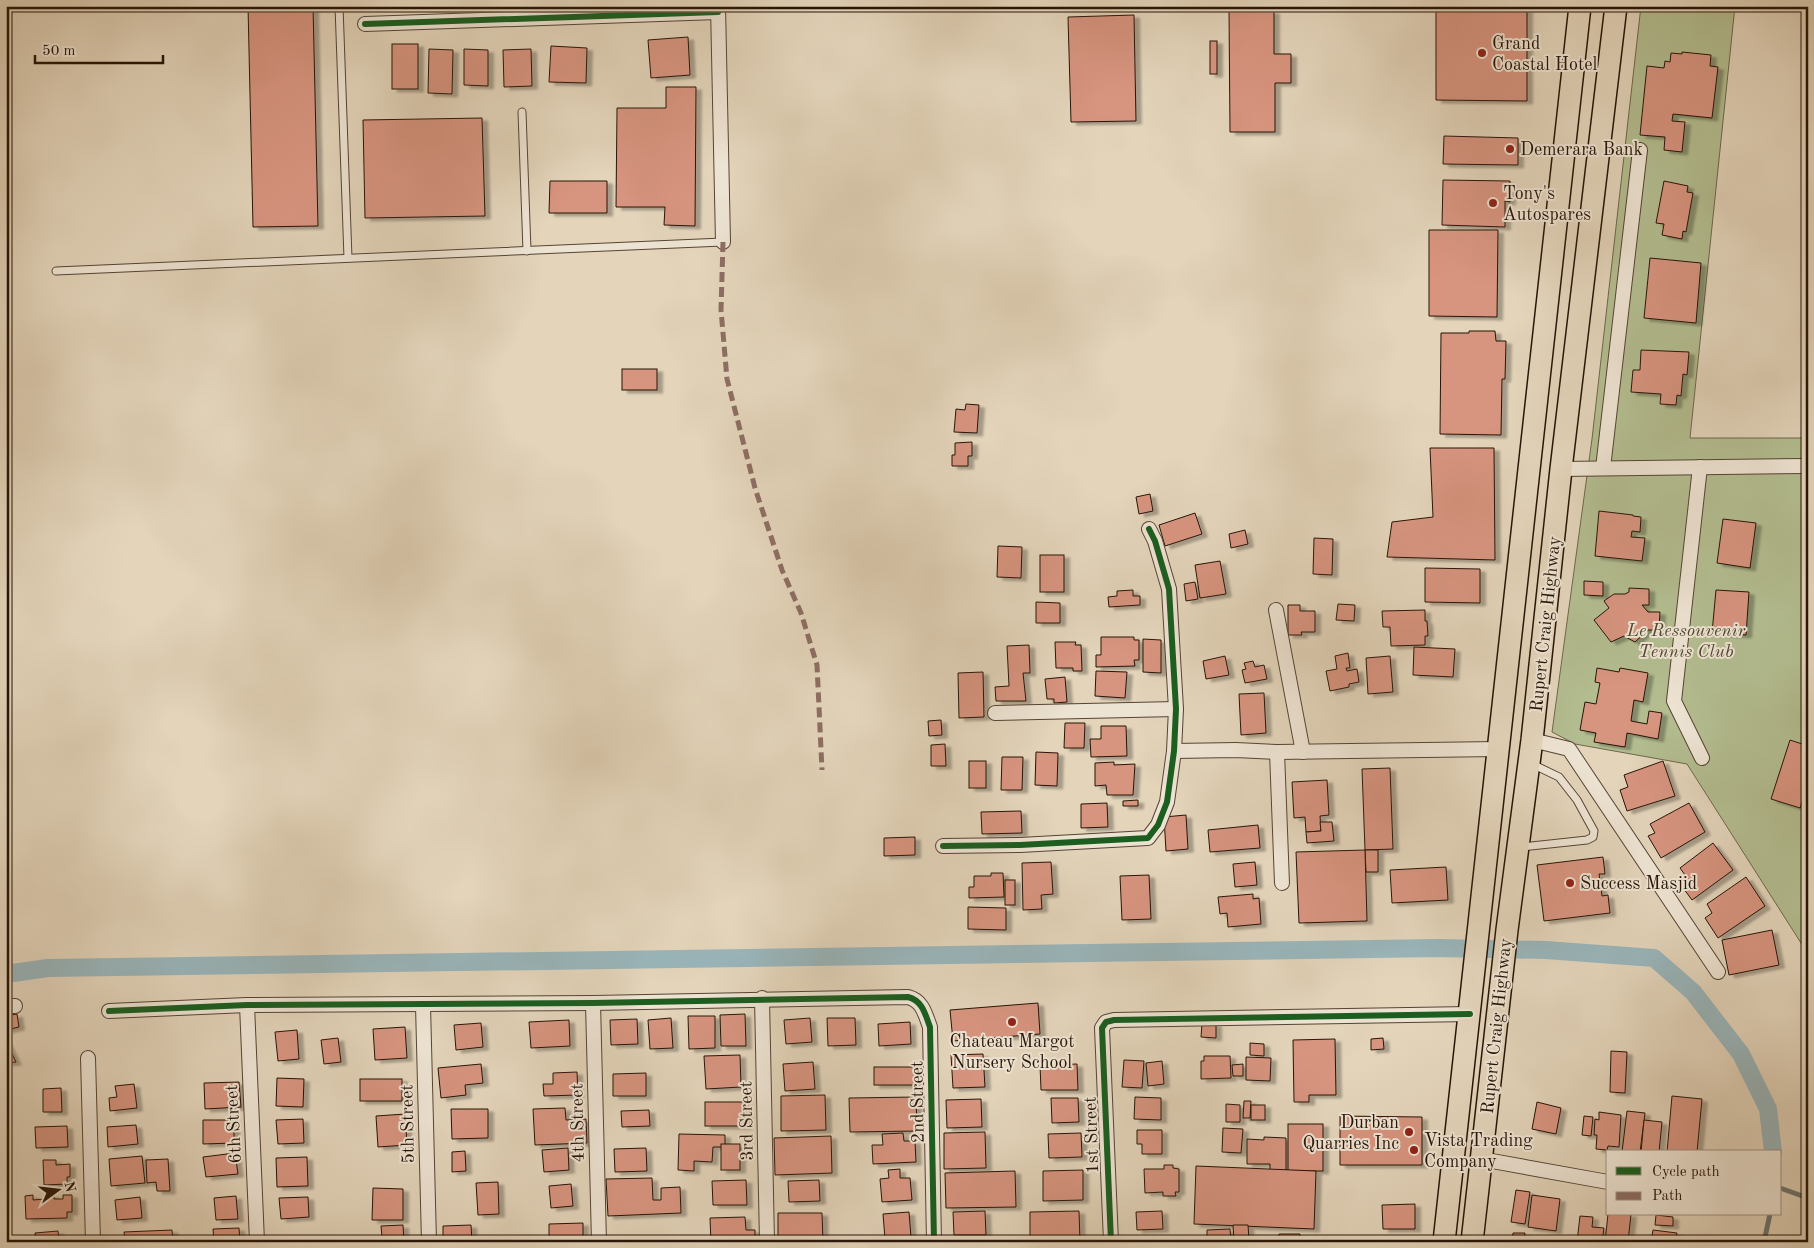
<svg xmlns="http://www.w3.org/2000/svg" width="1814" height="1248" viewBox="0 0 1814 1248" font-family="'Old Standard TT',serif">
<style>
.green{fill:#b3bd90;stroke:#6d684c}
.lines{fill:none;stroke-linecap:round;stroke-linejoin:round}
.stream{stroke:#6b7572;stroke-width:5}
.canal{stroke:#99b5ba;stroke-width:18}
.building{fill:#d7947f;stroke:#271407;filter:url(#shadow)}
.lane-casing{stroke:#564434;stroke-width:9}
.street-casing{stroke:#564434;stroke-width:16}
.primary-casing{stroke:#271407;stroke-width:24}
.lane{stroke:#ede3d2;stroke-width:7}
.street{stroke:#ede3d2;stroke-width:14}
.primary{stroke:#e3d4ba;stroke-width:21}
.quiet{stroke:#8d6e63;stroke-width:5;stroke-dasharray:10 5;stroke-linecap:butt}
.cycleway-casing{stroke:#ede3d2;stroke-width:9}
.cycleway{stroke:#1b5e20;stroke-width:6}
.poi-dot{fill:#8f2418;stroke:#ede3d2;stroke-width:2}
.labels{text-anchor:middle;stroke-width:4;stroke-linejoin:round;paint-order:stroke}
.poi-label{font-size:18px;fill:#271407;stroke:#ede3d2;text-anchor:start}
.street-label{font-size:18px;fill:#271407;stroke:#ede3d2}
.park-label{font-size:18px;font-style:italic;fill:#514730;stroke:#ede3d2}
</style>
<defs>
<filter id="shadow"><feDropShadow dx="5.5" dy="3" stdDeviation="1" flood-color="#0004"/></filter>
</defs>
<rect width="100%" height="100%" fill="#e3d4ba"/>
<filter id="stains"><feTurbulence type="fractalNoise" baseFrequency=".004" numOctaves="4"/><feColorMatrix values="0 0 0 0 .2 0 0 0 0 .09 0 0 0 0 .02 0 0 0 .5 -.17"/></filter>
<radialGradient id="worn" r=".72"><stop offset=".6" stop-color="#630" stop-opacity="0"/><stop offset="1" stop-color="#630" stop-opacity=".3"/></radialGradient>
<!-- green -->
<path class="green" d="M1641 6H1735L1690 438H1808V954L1687 764 1575 744 1552 732 1592 439Z"/>
<g class="lines">
<!-- stream -->
<g class="stream">
<path d="M1780 1188 1808 1198"/>
<path d="M1764 1242 1770 1214"/>
</g>
<!-- canal -->
<path class="canal" d="M6 974 48 968 1438 948 1546 950 1654 958 1693 992 1741 1054 1768 1109 1773 1152"/>
</g>
<!-- building -->
<g class="building">
<path d="M248 6H313L318 226 253 227Z"/>
<path d="M1436 6H1527V101L1436 100Z"/>
<path d="M1229 10 1274 11V54H1291V83H1275V132H1230Z"/>
<path d="M1134 15 1136 121 1071 122 1068 17Z"/>
<path d="M688 37 690 75 651 78 648 40Z"/>
<rect x="1210" y="41" width="7" height="33"/>
<rect x="392" y="44" width="26" height="45"/>
<path d="M551 46 587 48 586 83 549 82Z"/>
<path d="M429 49 453 50 452 94 428 93Z"/>
<path d="M464 49 488 50V86L464 85Z"/>
<path d="M531 49 532 86 504 87 503 50Z"/>
<path d="M1682 52 1711 55 1710 66 1718 67 1712 118 1673 114 1672 121 1685 122 1682 152 1664 150 1665 137 1640 135 1647 66 1664 68 1665 61 1670 62 1671 53 1682 54Z"/>
<rect x="1803" y="54" width="5" height="31"/>
<path d="M666 87H696L695 226 664 225 665 207H616L617 108H666Z"/>
<path d="M482 118 485 216 365 218 363 120Z"/>
<path d="M1444 136 1518 138V165L1443 164Z"/>
<path d="M1443 180 1510 181V202L1505 201V227L1442 225Z"/>
<path d="M550 181H607V213H549Z"/>
<path d="M1664 181 1688 186 1687 192 1693 193 1686 232 1683 231 1682 239 1662 235 1664 224 1656 223Z"/>
<path d="M1429 230H1498L1497 317 1429 316Z"/>
<path d="M1650 258 1701 263 1696 323 1644 318Z"/>
<path d="M1469 331H1495L1496 341H1506L1505 379H1502L1501 435 1440 434 1441 333H1469Z"/>
<path d="M1641 350 1689 352 1687 375 1683 374 1681 396 1677 395 1676 405 1660 404 1661 394 1631 392 1633 370H1640Z"/>
<rect x="622" y="369" width="35" height="21"/>
<path d="M966 404 979 405 977 433 954 432 956 409 965 410Z"/>
<path d="M972 442V456H968V466H952V455H955V443Z"/>
<path d="M1430 448H1494L1495 560 1387 557 1392 522 1433 517Z"/>
<path d="M1150 494 1153 511 1139 514 1136 497Z"/>
<path d="M1599 511 1633 515V516L1641 517 1640 532 1632 531 1631 537 1645 538 1642 561 1595 556Z"/>
<path d="M1195 513 1202 534 1165 546 1159 525Z"/>
<path d="M1723 519 1756 523 1750 568 1717 563Z"/>
<path d="M1245 530 1248 544 1231 548 1229 534Z"/>
<path d="M1314 538 1333 539 1332 575 1313 574Z"/>
<path d="M998 546 1022 547 1021 578 997 577Z"/>
<rect x="1040" y="555" width="24" height="37"/>
<path d="M1220 561 1226 594 1200 598 1195 565Z"/>
<path d="M1425 568 1480 569V603L1425 602Z"/>
<path d="M1584 581 1603 582V596L1584 595Z"/>
<path d="M1195 582 1198 599 1186 601 1184 584Z"/>
<path d="M1629 588 1649 589V605H1642L1648 612H1660L1659 630H1646L1647 631 1635 642 1624 636 1611 642 1594 620 1609 608 1604 601 1614 594H1625L1629 592Z"/>
<path d="M1133 590V596H1140V605L1109 607 1108 597 1117 596V591Z"/>
<path d="M1716 590 1749 592 1746 635 1712 633Z"/>
<path d="M1036 602 1060 603V623H1036Z"/>
<path d="M1338 604 1355 605 1354 621 1336 620Z"/>
<path d="M1288 605H1300V611H1315V632H1301L1302 635H1288Z"/>
<path d="M1425 610V621H1427L1428 636H1425V645L1391 646 1390 627H1383L1382 611Z"/>
<path d="M1101 637H1134V640H1139V660H1134L1135 666 1096 667V655H1101Z"/>
<path d="M1143 639 1161 640V673L1143 672Z"/>
<path d="M1055 642H1076L1075 645H1081L1082 671H1073V668H1056Z"/>
<path d="M1029 645 1030 673H1023L1026 701H996L995 687 1009 686 1007 646Z"/>
<path d="M1414 647 1455 649 1453 677 1413 675Z"/>
<path d="M1348 653 1350 668H1346L1347 671 1357 669 1359 682 1349 684V687L1330 691 1326 671 1337 669 1335 656Z"/>
<path d="M1225 656 1229 675 1206 679 1203 661Z"/>
<path d="M1390 656 1393 692 1368 694 1366 658Z"/>
<path d="M1253 661 1255 667 1264 665 1267 679 1245 683 1242 670 1246 669 1244 663Z"/>
<path d="M1597 668 1619 672 1620 668 1648 673 1643 702 1634 700 1631 721 1647 724 1649 711 1662 713 1658 739 1627 733 1625 747 1594 742 1596 733 1580 730 1585 702 1596 704 1600 683 1595 682Z"/>
<path d="M1096 671 1127 672 1125 698 1095 696Z"/>
<path d="M983 672 984 717 959 718 958 673Z"/>
<path d="M1065 677 1067 702 1054 703V699H1047L1045 679Z"/>
<path d="M1264 693 1266 733 1241 735 1239 694Z"/>
<path d="M941 720 942 735 929 736 928 721Z"/>
<path d="M1065 723H1085L1084 748H1064Z"/>
<path d="M1101 726H1126L1127 756 1091 757 1090 739H1101Z"/>
<path d="M1790 740 1808 746V785L1800 808 1771 799Z"/>
<path d="M945 744 946 766H931V745Z"/>
<path d="M1036 752 1058 753 1057 786 1035 785Z"/>
<path d="M1002 757H1023L1022 790H1001Z"/>
<rect x="969" y="761" width="17" height="27"/>
<path d="M1663 761 1675 796 1627 811 1620 790 1628 787 1624 775Z"/>
<path d="M1114 762V765L1135 764 1133 795H1107L1106 785 1095 786V763Z"/>
<path d="M1390 768 1393 849 1365 850 1362 769Z"/>
<path d="M1327 780 1329 815 1320 816 1321 831 1306 832 1305 817 1294 818 1292 782Z"/>
<path d="M1138 800V806H1123V801Z"/>
<path d="M1107 803 1108 827 1081 828V804Z"/>
<path d="M1689 803 1705 832 1661 858 1648 836 1655 833 1650 824Z"/>
<path d="M1021 811 1022 833 982 834 981 812Z"/>
<path d="M1186 815 1188 849 1166 851 1164 817Z"/>
<path d="M1320 822H1332L1334 841 1307 843 1306 832 1321 831Z"/>
<path d="M1258 825 1260 848 1210 852 1208 830Z"/>
<path d="M915 837V855L884 856V838Z"/>
<path d="M1713 843 1733 870 1692 900 1678 881 1685 875 1680 868Z"/>
<path d="M1365 850H1378V872H1366Z"/>
<path d="M1365 850 1367 921 1299 923 1296 852Z"/>
<path d="M1603 857 1605 874H1599L1602 896 1608 895 1610 913 1544 921 1537 865Z"/>
<path d="M1051 862 1053 894 1041 895 1042 909 1023 910 1022 863Z"/>
<path d="M1255 862 1257 885 1235 887 1233 864Z"/>
<path d="M1446 867 1448 900 1392 903 1390 870Z"/>
<path d="M991 873H1003L1004 897 969 898V887H974V876H991Z"/>
<path d="M1149 875 1151 919 1122 920 1120 876Z"/>
<path d="M1746 877 1765 906 1718 938 1705 918 1712 913 1707 904Z"/>
<rect x="1005" y="880" width="10" height="25"/>
<path d="M1253 894V899L1259 898 1261 924 1228 927 1227 913 1220 914 1218 897Z"/>
<path d="M968 907 1006 908V930L968 929Z"/>
<path d="M1772 930 1779 965 1729 975 1722 940Z"/>
<path d="M1038 1003 1040 1034 953 1041 950 1010Z"/>
<path d="M17 1014 19 1027 6 1030V1016Z"/>
<path d="M745 1014 746 1046H721L720 1015Z"/>
<path d="M688 1016H715V1048L689 1049Z"/>
<path d="M671 1018 673 1048 650 1049 648 1020Z"/>
<path d="M810 1018 812 1042 786 1044 784 1020Z"/>
<path d="M827 1018H855L856 1045 828 1046Z"/>
<path d="M637 1019 638 1044 611 1045 610 1020Z"/>
<path d="M569 1020 570 1046 531 1048 529 1022Z"/>
<path d="M910 1022 911 1044 879 1046 878 1024Z"/>
<path d="M481 1023 483 1047 456 1050 454 1025Z"/>
<path d="M1202 1023 1216 1024V1038L1201 1037Z"/>
<path d="M405 1027 407 1058 375 1060 373 1029Z"/>
<path d="M297 1030 299 1059 278 1061 275 1032Z"/>
<path d="M338 1038 341 1062 324 1064 321 1040Z"/>
<path d="M1383 1038 1384 1049 1371 1050V1039Z"/>
<path d="M1335 1039 1336 1095H1309V1102H1294L1293 1040Z"/>
<path d="M6 1042 16 1062 6 1063Z"/>
<path d="M1250 1043 1264 1044V1056L1250 1055Z"/>
<path d="M1611 1051 1627 1052 1625 1093 1610 1092Z"/>
<path d="M983 1054 985 1087 953 1088 951 1055Z"/>
<path d="M740 1055 741 1087 706 1089 704 1056Z"/>
<path d="M1204 1056H1230L1231 1078 1201 1079V1061H1204Z"/>
<path d="M1246 1057 1271 1058 1270 1081 1246 1080Z"/>
<path d="M1124 1060 1144 1061 1142 1088 1122 1087Z"/>
<path d="M1162 1061 1164 1084 1148 1086 1146 1063Z"/>
<path d="M813 1062 815 1089 785 1091 783 1064Z"/>
<path d="M481 1064 483 1083 465 1085 466 1095 441 1098 438 1068Z"/>
<path d="M1077 1064 1078 1090H1041L1040 1065Z"/>
<path d="M1243 1064V1076H1233L1232 1065Z"/>
<rect x="874" y="1067" width="41" height="18"/>
<path d="M577 1072 578 1095 544 1096 543 1084H553V1073Z"/>
<path d="M646 1073V1096H613V1074Z"/>
<path d="M277 1078 304 1079 303 1107 276 1106Z"/>
<rect x="360" y="1079" width="42" height="22"/>
<path d="M239 1082 241 1107 205 1109 204 1083Z"/>
<path d="M134 1084 137 1108 110 1111 109 1098 117 1097 115 1086Z"/>
<path d="M61 1088 62 1112H43V1089Z"/>
<path d="M825 1095 826 1130 781 1131V1096Z"/>
<path d="M1672 1096 1702 1099 1697 1152H1667Z"/>
<path d="M916 1097 917 1131 850 1132 849 1098Z"/>
<path d="M1135 1097 1161 1098V1120L1134 1119Z"/>
<path d="M1051 1098H1078L1079 1122 1052 1123Z"/>
<path d="M981 1099 982 1127 947 1128 946 1100Z"/>
<path d="M1244 1101H1251L1250 1118H1243Z"/>
<rect x="705" y="1102" width="40" height="24"/>
<path d="M1537 1102 1561 1108 1556 1134 1532 1129Z"/>
<path d="M1226 1104 1240 1105V1122H1226Z"/>
<rect x="1251" y="1105" width="14" height="15"/>
<path d="M565 1108 566 1120 586 1119 587 1143 535 1145 533 1109Z"/>
<path d="M451 1109H488V1138L452 1139Z"/>
<path d="M649 1110 650 1126 622 1127 621 1111Z"/>
<path d="M1627 1111 1645 1113 1640 1152H1622Z"/>
<path d="M1599 1112 1621 1115 1619 1147 1608 1146 1607 1150 1596 1149 1597 1135H1594L1595 1119 1599 1120Z"/>
<path d="M405 1114 407 1145 378 1147 376 1116Z"/>
<path d="M1340 1116 1422 1117V1165H1340Z"/>
<path d="M1584 1116 1593 1117 1591 1136 1582 1135Z"/>
<path d="M303 1119 304 1143 278 1144 276 1120Z"/>
<path d="M203 1120H234V1143L203 1144Z"/>
<path d="M1644 1120 1662 1122 1659 1152H1641Z"/>
<rect x="1288" y="1124" width="35" height="47"/>
<path d="M136 1125 138 1144 108 1147 107 1127Z"/>
<path d="M67 1126 68 1147 36 1148 35 1127Z"/>
<path d="M1223 1128 1243 1129 1241 1153 1222 1152Z"/>
<path d="M1137 1130H1162V1154H1142V1144H1137Z"/>
<path d="M985 1132 986 1168 944 1169V1133Z"/>
<path d="M903 1133 904 1141H915L916 1162 873 1164 872 1145H883L882 1134Z"/>
<path d="M1081 1133 1082 1157 1049 1158 1048 1134Z"/>
<path d="M679 1134 725 1135V1147H713L712 1162 694 1161V1171L678 1170Z"/>
<path d="M831 1136 832 1173 775 1175 774 1138Z"/>
<path d="M1264 1137 1286 1138V1171H1270V1164H1247V1139L1264 1140Z"/>
<rect x="721" y="1144" width="19" height="26"/>
<path d="M568 1148 569 1170 544 1172 542 1150Z"/>
<path d="M646 1148 647 1171 615 1172 614 1149Z"/>
<path d="M465 1151 466 1171 452 1172V1152Z"/>
<path d="M235 1153 238 1174 206 1177 203 1157Z"/>
<path d="M142 1156 145 1183 111 1186 109 1159Z"/>
<path d="M307 1157 308 1186 277 1187 276 1158Z"/>
<path d="M168 1159 170 1191H157L156 1182 147 1183 146 1160Z"/>
<path d="M43 1160H56V1165L70 1164V1177H67V1184L44 1185Z"/>
<path d="M1164 1165H1173V1168L1179 1169V1192H1175L1176 1196H1163V1192L1145 1193 1144 1169H1164Z"/>
<path d="M1196 1166 1316 1171 1314 1229 1194 1224Z"/>
<path d="M900 1169V1178H910L912 1200 882 1202 880 1179 889 1178 888 1170Z"/>
<path d="M1083 1170V1200L1043 1201V1171Z"/>
<path d="M1015 1171 1016 1207 946 1208 945 1173Z"/>
<path d="M652 1178 653 1200H661V1188L680 1187 681 1213 608 1216 606 1179Z"/>
<path d="M746 1180 747 1205H713L712 1181Z"/>
<path d="M819 1180 820 1201 789 1202 788 1181Z"/>
<path d="M498 1182 499 1214 478 1215 476 1183Z"/>
<path d="M571 1184 573 1206 551 1208 549 1186Z"/>
<path d="M373 1188 403 1189V1220H372Z"/>
<path d="M1516 1190 1530 1192 1525 1224 1511 1222Z"/>
<path d="M33 1195V1200L46 1199V1195H54V1199H63V1195H72V1212H67V1218L26 1219 25 1196Z"/>
<path d="M1532 1195 1560 1199 1556 1231 1528 1227Z"/>
<path d="M236 1196 238 1219 216 1220 214 1198Z"/>
<path d="M140 1197 142 1218 117 1220 115 1200Z"/>
<path d="M308 1197 309 1217 281 1219 279 1198Z"/>
<path d="M1415 1204V1229H1383L1382 1205Z"/>
<path d="M985 1211 986 1235H954L953 1212Z"/>
<path d="M1079 1211 1080 1242H1030V1212Z"/>
<path d="M1162 1211 1163 1229 1137 1230 1136 1212Z"/>
<path d="M909 1212 911 1237 885 1239 883 1214Z"/>
<path d="M778 1213H822L823 1242H778Z"/>
<path d="M1608 1214H1631L1628 1242H1605Z"/>
<path d="M1656 1215 1673 1217V1226L1655 1225Z"/>
<path d="M1580 1216 1593 1217 1592 1227 1604 1228 1602 1242H1577Z"/>
<path d="M745 1217 746 1230H755V1242H711L710 1218Z"/>
<path d="M583 1223V1242H549V1224Z"/>
<path d="M403 1225 404 1242H359V1238L382 1237 381 1226Z"/>
<path d="M471 1225 472 1242H443V1226Z"/>
<path d="M1233 1225H1248L1249 1240H1234Z"/>
<path d="M239 1228 240 1242H214L213 1229Z"/>
<path d="M1230 1229 1231 1242H1207V1230Z"/>
<path d="M172 1230 173 1242H125L124 1232Z"/>
<path d="M1653 1230 1677 1233 1675 1242H1651Z"/>
<path d="M58 1231 59 1238 67 1237V1242H36L35 1233Z"/>
<path d="M1513 1233H1525L1524 1242H1512Z"/>
<path d="M1279 1234H1300V1239L1320 1238 1321 1242H1279Z"/>
</g>
<g class="lines">
<defs>
<g id="lane">
<path d="M339 6 348 258"/>
<path d="M522 112 527 251"/>
<path d="M56 271 723 242"/>
<path d="M1521 847 1587 840 1593 837 1594 831 1577 800 1559 777 1532 764"/>
</g>
<g id="street">
<path d="M718 6 723 242"/>
<path d="M365 24 718 12"/>
<path d="M1700 467 1674 701 1702 758"/>
<path d="M1603 468 1640 150"/>
<path d="M1561 469 1808 466"/>
<path d="M1276 610 1303 752"/>
<path d="M995 713 1176 709"/>
<path d="M1532 740 1569 749 1718 972"/>
<path d="M1174 751 1236 750 1277 752 1498 749"/>
<path d="M1277 752 1282 883"/>
<path d="M943 846 1020 845 1148 838 1158 825 1167 802 1174 751 1176 709 1169 589 1155 541 1149 529"/>
<path d="M762 998 767 1242"/>
<path d="M593 1003 599 1242"/>
<path d="M247 1005 257 1242"/>
<path d="M423 1005 429 1242"/>
<path d="M6 1006H15"/>
<path d="M109 1011 247 1005 593 1003 908 997C923 1001 925 1014 930 1027L934 1242"/>
<path d="M88 1058 93 1242"/>
<path d="M1481 1159 1608 1182"/>
<path d="M1111 1242 1102 1028 1106 1022 1114 1020 1470 1014"/>
</g>
<g id="primary">
<path d="M1444 1242 1580 6"/>
<path d="M1472 1242 1507 930 1532 740 1561 469 1616 6"/>
</g>
</defs>
<!-- lane casing -->
<use href="#lane" class="lane-casing"/>
<!-- street casing -->
<use href="#street" class="street-casing"/>
<!-- primary casing -->
<use href="#primary" class="primary-casing"/>
<!-- lane -->
<use href="#lane" class="lane"/>
<!-- street -->
<use href="#street" class="street"/>
<!-- primary -->
<use href="#primary" class="primary"/>
<!-- quiet -->
<path class="quiet" d="M723 242 721 310 727 379 755 488 782 570 801 613 817 665 822 770"/>
<defs>
<g id="cycleway">
<path d="M365 24 718 12"/>
<path d="M943 846 1020 845 1148 838 1158 825 1167 802 1174 751 1176 709 1169 589 1155 541 1149 529"/>
<path d="M109 1011 247 1005 593 1003 908 997C923 1001 925 1014 930 1027L934 1242"/>
<path d="M1111 1242 1102 1028 1106 1022 1114 1020 1470 1014"/>
</g>
</defs>
<!-- cycleway casing -->
<use href="#cycleway" class="cycleway-casing"/>
<!-- cycleway -->
<use href="#cycleway" class="cycleway"/>
</g>
<!-- markers -->
<g class="poi-dot">
<circle cx="1482" cy="53" r="5"/>
<circle cx="1510" cy="149" r="5"/>
<circle cx="1493" cy="203" r="5"/>
<circle cx="1570" cy="883" r="5"/>
<circle cx="1012" cy="1022" r="5"/>
<circle cx="1409" cy="1132" r="5"/>
<circle cx="1414" cy="1150" r="5"/>
</g>
<g class="labels">
<!-- poi labels -->
<g class="poi-label">
<text x="1492" y="49">Grand<tspan x="1492" dy="21">Coastal Hotel</tspan></text>
<text x="1520" y="155">Demerara Bank</text>
<text x="1503" y="199">Tony's<tspan x="1503" dy="21">Autospares</tspan></text>
<text x="1580" y="889">Success Masjid</text>
<text x="1012" y="1047" text-anchor="middle">Chateau Margot<tspan x="1012" dy="21">Nursery School</tspan></text>
<text x="1399" y="1128" text-anchor="end">Durban<tspan x="1399" dy="21">Quarries Inc</tspan></text>
<text x="1424" y="1146">Vista Trading<tspan x="1424" dy="21">Company</tspan></text>
</g>
<!-- street labels -->
<g class="street-label">
<text transform="translate(1545 624) rotate(-84)" y="6">Rupert Craig Highway</text>
<text transform="translate(1496 1026) rotate(-84)" y="6">Rupert Craig Highway</text>
<text transform="translate(917 1102) rotate(-91)" y="6">2nd Street</text>
<text transform="translate(746 1121) rotate(-91)" y="6">3rd Street</text>
<text transform="translate(577 1123) rotate(-91)" y="6">4th Street</text>
<text transform="translate(233 1124) rotate(-93)" y="6">6th Street</text>
<text transform="translate(407 1124) rotate(-91)" y="6">5th Street</text>
<text transform="translate(1091 1135) rotate(-92)" y="6">1st Street</text>
</g>
<!-- park labels -->
<g class="park-label">
<text x="1686" y="636">Le Ressouvenir<tspan x="1686" dy="21">Tennis Club</tspan></text>
</g>
</g>
<!-- margin -->
<rect width="1814" height="1248" fill="none" stroke="#e3d4ba" stroke-width="25"/>
<rect x="8" y="8" width="1799" height="1233" fill="none" stroke="#271407" stroke-width="2.5"/>
<rect x="12" y="12" width="1789" height="1223" fill="none" stroke="#271407"/>
<!-- legend -->
<rect x="1606" y="1150" width="175" height="65" fill="#ede3d2" stroke="#9e9081"/>
<rect x="1616" y="1167" width="25" height="8" fill="#1b5e20" stroke="#9e9081"/>
<text x="1652" y="1176" font-size="15" fill="#271407">Cycle path</text>
<rect x="1616" y="1192" width="25" height="8" fill="#8d6e63" stroke="#9e9081"/>
<text x="1652" y="1200" font-size="15" fill="#271407">Path</text>
<!-- north arrow -->
<g transform="translate(58 1190) rotate(75)" stroke="#ede3d2" stroke-width="4" paint-order="stroke">
<path d="M0-4L9 19L0 12L-9 19Z" fill="#271407"/>
<text y="-8" font-size="14" font-weight="bold" text-anchor="middle" fill="#271407">N</text>
</g>
<!-- scale -->
<path d="M35 55v8h128v-8" fill="none" stroke="#271407" stroke-width="2.5"/>
<text x="42" y="55" font-size="15" fill="#271407" stroke="#ede3d2" stroke-width="4" paint-order="stroke">50 m</text>
<rect width="100%" height="100%" filter="url(#stains)"/>
<rect width="100%" height="100%" fill="url(#worn)"/>
</svg>
